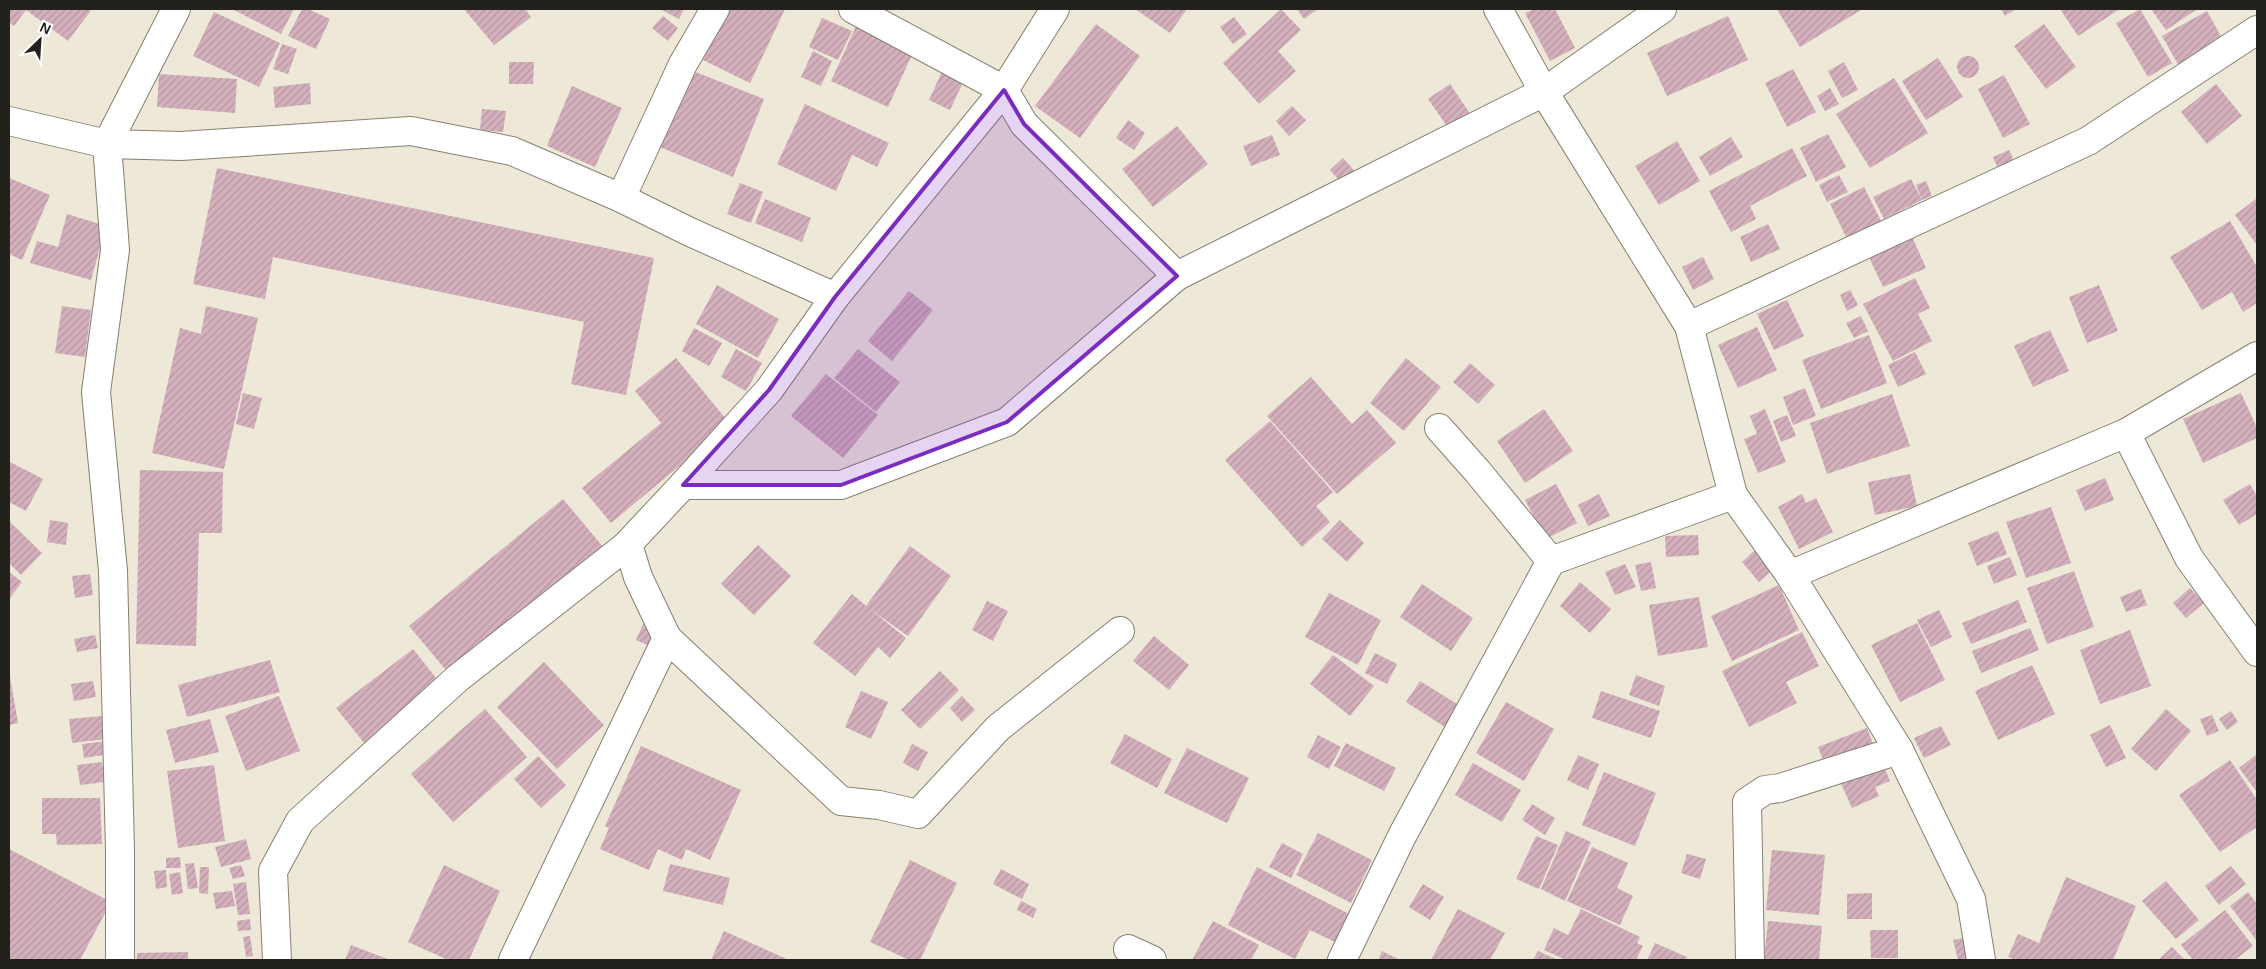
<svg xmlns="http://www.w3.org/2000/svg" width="2266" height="969" viewBox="0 0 2266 969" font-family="Arial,sans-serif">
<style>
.building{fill:url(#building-hatch)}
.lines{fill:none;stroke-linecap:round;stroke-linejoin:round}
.minor-casing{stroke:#868172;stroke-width:30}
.minor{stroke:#fff;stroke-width:28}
.marked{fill:#7b2cbf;fill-opacity:0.2;stroke:#7b2cbf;stroke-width:4;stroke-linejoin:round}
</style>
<defs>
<pattern id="building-hatch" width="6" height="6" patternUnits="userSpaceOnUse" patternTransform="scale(1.25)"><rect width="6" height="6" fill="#d3b0bc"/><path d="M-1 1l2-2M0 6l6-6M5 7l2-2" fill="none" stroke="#b597a1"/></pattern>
</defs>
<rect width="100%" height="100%" fill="#ede8d7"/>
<!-- building -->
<g class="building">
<path d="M9 9H92L68 41 26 10 14 26 9 22Z"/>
<path d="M232 9H294L281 34Z"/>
<path d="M302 9H308L330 19 316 49 288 36Z"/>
<path d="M464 9H525L531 17 494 45Z"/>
<path d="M660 9H684L679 19Z"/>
<path d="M728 9H785L750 83 703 60Z"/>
<path d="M1135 9H1187L1170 33Z"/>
<path d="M1281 9 1301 30 1278 51 1296 71 1259 104 1223 63Z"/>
<path d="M1297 9H1318L1304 19Z"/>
<path d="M1535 9H1555L1575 48 1550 61 1525 13Z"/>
<path d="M1777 9H1860L1861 10 1800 47Z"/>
<path d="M2001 9H2016L2005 16Z"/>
<path d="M2060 9H2120L2078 36Z"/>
<path d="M2140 9 2172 63 2148 77 2116 23Z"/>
<path d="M2151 9H2195L2196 10 2166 30Z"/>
<path d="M2207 11 2224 42 2179 66 2162 36Z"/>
<path d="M214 12 280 43 259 87 193 56Z"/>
<path d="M663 16 678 28 668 41 652 28Z"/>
<path d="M1728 16 1748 60 1667 96 1647 53Z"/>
<path d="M1234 17 1247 34 1233 44 1220 27Z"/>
<path d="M822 18 852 31 838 60 809 47Z"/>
<path d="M859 20 916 46 888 107 831 81Z"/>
<path d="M1096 24 1140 56 1080 138 1035 106Z"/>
<path d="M2044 24 2076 67 2046 89 2014 46Z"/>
<path d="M282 44 297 49 288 74 273 69Z"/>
<path d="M813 51 832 61 821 86 801 77Z"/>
<circle cx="1968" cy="67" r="11"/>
<path d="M1938 58 1963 97 1926 120 1902 81Z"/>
<path d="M509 62H534L533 84H509Z"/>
<path d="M1844 62 1858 90 1842 98 1828 71Z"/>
<path d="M945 65 966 76 950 110 929 100Z"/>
<path d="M688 69 764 99 733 177 657 146Z"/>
<path d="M1793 69 1816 112 1787 127 1765 83Z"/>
<path d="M159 74 237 79 235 113 157 107Z"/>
<path d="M2004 75 2030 124 2003 138 1978 89Z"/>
<path d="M1894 78 1928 133 1870 168 1836 114Z"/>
<path d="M310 83 311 104 275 108 273 87Z"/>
<path d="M1450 84 1471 115 1449 129 1428 99Z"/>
<path d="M2216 84 2242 116 2207 144 2181 112Z"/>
<path d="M572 86 622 108 595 167 547 146Z"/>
<path d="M1830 88 1839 104 1825 111 1817 96Z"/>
<path d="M805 104 889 143 877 167 852 155 836 191 777 164Z"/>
<path d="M1292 106 1306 120 1289 136 1276 121Z"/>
<path d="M482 109 506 111 503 132 480 130Z"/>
<path d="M1128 120 1145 133 1134 150 1116 138Z"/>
<path d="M1177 126 1208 164 1153 207 1122 169Z"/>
<path d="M1828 134 1846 167 1816 182 1800 148Z"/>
<path d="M1272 135 1280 155 1251 166 1243 146Z"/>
<path d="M1731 137 1743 157 1710 176 1699 157Z"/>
<path d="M1677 141 1700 181 1659 205 1635 166Z"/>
<path d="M1792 148 1807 176 1750 206 1756 219 1731 232 1709 191Z"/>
<path d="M2009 150 2015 163 1999 171 1993 157Z"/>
<path d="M1343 158 1358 175 1344 186 1330 170Z"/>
<path d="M217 168 654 258 626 395 571 384 584 322 273 257 265 299 193 284Z"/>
<path d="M1839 175 1848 192 1827 202 1819 185Z"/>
<path d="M9 178 50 195 22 260 9 254Z"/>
<path d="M1911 179 1922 200 1884 219 1873 197Z"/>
<path d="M1926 181 1932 196 1922 200 1916 185Z"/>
<path d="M740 183 763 192 751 223 727 214Z"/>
<path d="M1864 187 1883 225 1849 243 1830 204Z"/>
<path d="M2257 198V245L2235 215Z"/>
<path d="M765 199 811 218 802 242 755 223Z"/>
<path d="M67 214 106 226 91 280 30 263 37 241 58 247Z"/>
<path d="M2230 221 2257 267V303L2243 312 2232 292 2202 310 2170 257Z"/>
<path d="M1768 224 1780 249 1751 262 1740 237Z"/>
<path d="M1911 234 1926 268 1883 287 1867 253Z"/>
<path d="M1703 257 1714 279 1693 290 1682 267Z"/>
<path d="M1915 278 1930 308 1918 314 1932 341 1893 361 1863 304Z"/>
<path d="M717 285 779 319 758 358 696 324Z"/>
<path d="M2099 285 2118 331 2087 343 2069 297Z"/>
<path d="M1850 290 1858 305 1847 311 1840 295Z"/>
<path d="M909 291 933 310 892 361 868 341Z"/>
<path d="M1787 300 1804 336 1774 350 1757 314Z"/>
<path d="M62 306 91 310 85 357 55 353Z"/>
<path d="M206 306 258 318 224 469 152 453 180 328 201 334Z"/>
<path d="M1861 316 1868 331 1854 338 1846 323Z"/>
<path d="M1757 327 1777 370 1738 388 1718 345Z"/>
<path d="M694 328 722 343 709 366 682 351Z"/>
<path d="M2050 330 2069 371 2033 387 2014 346Z"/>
<path d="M1869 335 1887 383 1821 409 1802 360Z"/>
<path d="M736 349 762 363 746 391 721 377Z"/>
<path d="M858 349 900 382 876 412 834 378Z"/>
<path d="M1915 352 1926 374 1898 387 1888 365Z"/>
<path d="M676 358 730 424 611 523 582 488 661 423 635 391Z"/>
<path d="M1406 358 1441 387 1404 431 1370 403Z"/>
<path d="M1470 363 1495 385 1478 404 1453 382Z"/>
<path d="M826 374 878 415 843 458 791 416Z"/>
<path d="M1311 377 1352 424 1367 410 1396 443 1337 494 1267 416Z"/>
<path d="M1805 388 1816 416 1793 425 1783 397Z"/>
<path d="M243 393 262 398 254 429 236 424Z"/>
<path d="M2241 393 2257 428V438L2203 463 2183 419Z"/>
<path d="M1892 394 1910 446 1827 474 1810 423Z"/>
<path d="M1544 409 1573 451 1525 483 1497 441Z"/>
<path d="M1765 409 1786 462 1758 473 1744 439 1757 434 1750 416Z"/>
<path d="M1787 415 1796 436 1781 442 1773 421Z"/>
<path d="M1270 421 1333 492 1316 506 1330 522 1302 547 1225 460Z"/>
<path d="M10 462 43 479 26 511 9 502Z"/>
<path d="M140 470 223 472 222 533H199L196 646 136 644Z"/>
<path d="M1910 474 1917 506 1875 515 1868 482Z"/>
<path d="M2105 478 2114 500 2085 511 2076 490Z"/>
<path d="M1556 484 1577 523 1546 539 1525 500Z"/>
<path d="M2250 484 2257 496V514L2239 525 2223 500Z"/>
<path d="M1599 494 1610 516 1588 526 1578 505Z"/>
<path d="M1802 494 1806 503 1816 498 1833 532 1799 549 1778 507Z"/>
<path d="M563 499 604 548 450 675 409 626Z"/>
<path d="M2051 507 2071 563 2026 578 2006 522Z"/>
<path d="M50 520 68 523 66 545 47 542Z"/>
<path d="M1340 520 1364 543 1347 562 1322 539Z"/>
<path d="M10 522 42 553 21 575 9 563Z"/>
<path d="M1998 531 2007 554 1977 566 1968 543Z"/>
<path d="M1698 535 1699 555 1666 557 1665 536Z"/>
<path d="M1762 544 1779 564 1759 582 1742 562Z"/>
<path d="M758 545 791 576 754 615 721 584Z"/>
<path d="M910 546 951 576 908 636 870 609 906 638 890 658 878 647 855 676 813 643 852 594 866 606Z"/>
<path d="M2010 557 2017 575 1994 584 1987 566Z"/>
<path d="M1651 562 1656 588 1641 591 1635 565Z"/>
<path d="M1625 564 1636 587 1615 595 1605 572Z"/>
<path d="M2074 571 2094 627 2047 644 2027 588Z"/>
<path d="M9 572 22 582 9 599Z"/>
<path d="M90 574 93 595 75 598 72 576Z"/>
<path d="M1580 582 1611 609 1590 633 1560 606Z"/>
<path d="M1422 584 1473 618 1451 651 1400 617Z"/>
<path d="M1779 585 1799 630 1732 661 1711 616Z"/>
<path d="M2190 588 2204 603 2186 618 2173 603Z"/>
<path d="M2141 589 2147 605 2126 612 2120 597Z"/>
<path d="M1329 593 1381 620 1358 665 1305 637Z"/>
<path d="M1699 597 1708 647 1658 656 1649 605Z"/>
<path d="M2018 600 2027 622 1971 644 1962 623Z"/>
<path d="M987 601 1008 611 993 641 972 630Z"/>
<path d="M1939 610 1952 637 1931 647 1917 620Z"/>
<path d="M644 622 660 629 652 647 636 640Z"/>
<path d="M1917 623 1945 680 1900 702 1871 645Z"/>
<path d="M2030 628 2039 650 1981 673 1972 651Z"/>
<path d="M2130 630 2151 686 2100 704 2080 650Z"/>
<path d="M1802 632 1819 666 1786 682 1797 703 1749 727 1722 671Z"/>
<path d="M95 635 98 648 77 652 74 639Z"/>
<path d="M1154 636 1189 665 1169 690 1133 661Z"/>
<path d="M413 649 441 684 365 744 336 708Z"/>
<path d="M1375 653 1397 664 1387 684 1365 673Z"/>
<path d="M1333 655 1374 686 1350 716 1310 684Z"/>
<path d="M270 660 280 692 187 717 178 685Z"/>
<path d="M544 662 604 725 557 769 497 707Z"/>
<path d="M2032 665 2055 714 1998 740 1975 691Z"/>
<path d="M9 671 18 723 9 725Z"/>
<path d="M940 671 959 690 920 729 901 710Z"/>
<path d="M1636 675 1665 686 1659 706 1629 695Z"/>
<path d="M93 681 96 697 74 701 71 684Z"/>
<path d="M1420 681 1462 707 1448 729 1406 702Z"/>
<path d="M861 691 888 702 871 739 845 727Z"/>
<path d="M1601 691 1660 711 1651 738 1592 718Z"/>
<path d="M279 696 300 751 246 771 225 716Z"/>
<path d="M962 696 975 710 962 722 950 708Z"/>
<path d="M1506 702 1554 729 1524 781 1476 753Z"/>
<path d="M485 709 527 757 453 822 411 774Z"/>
<path d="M2166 709 2191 731 2156 771 2131 749Z"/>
<path d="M2231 711 2238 722 2227 730 2219 719Z"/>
<path d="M2212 715 2219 731 2207 736 2200 719Z"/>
<path d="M103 716 106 739 72 743 69 719Z"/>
<path d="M210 719 219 752 175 763 166 730Z"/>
<path d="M2110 725 2126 758 2106 767 2090 735Z"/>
<path d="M1941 726 1951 745 1924 758 1914 738Z"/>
<path d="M1867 728 1876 752 1827 770 1818 747Z"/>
<path d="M1125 734 1172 759 1157 788 1110 763Z"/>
<path d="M1318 735 1341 747 1329 769 1307 757Z"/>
<path d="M107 741 109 754 84 758 82 744Z"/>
<path d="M1346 743 1396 768 1384 791 1334 766Z"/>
<path d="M912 744 928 752 918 771 903 763Z"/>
<path d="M641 746 741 790 710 860 686 849 682 860 658 849 649 870 600 849 609 828 605 826Z"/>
<path d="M1187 748 1249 778 1227 823 1164 793Z"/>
<path d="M2257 754V792L2239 768Z"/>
<path d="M1578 755 1599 764 1588 790 1567 780Z"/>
<path d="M538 756 566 785 541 808 514 779Z"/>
<path d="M1881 759 1890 781 1875 787 1879 796 1852 808 1838 777Z"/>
<path d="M2230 760 2257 800V827L2220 852 2179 795Z"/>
<path d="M102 762 105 782 80 785 77 765Z"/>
<path d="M1473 763 1521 790 1502 822 1455 795Z"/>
<path d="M214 765 225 841 178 848 167 771Z"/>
<path d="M1604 772 1656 793 1635 846 1582 825Z"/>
<path d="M42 798H100L102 844 57 845 56 834H42Z"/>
<path d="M1532 804 1555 818 1545 835 1522 820Z"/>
<path d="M1566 831 1591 842 1565 901 1541 889Z"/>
<path d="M1318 833 1372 860 1351 903 1296 875Z"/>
<path d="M1536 836 1558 845 1539 889 1516 879Z"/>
<path d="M246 839 251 859 221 867 215 847Z"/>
<path d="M1282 843 1303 854 1291 878 1269 867Z"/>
<path d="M1592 847 1628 863 1617 888 1633 896 1620 925 1567 901Z"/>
<path d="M9 849 111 902 80 960H9Z"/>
<path d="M1772 850 1825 855 1819 915 1766 910Z"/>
<path d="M1687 854 1706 859 1700 879 1681 873Z"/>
<path d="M180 857 181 868H166V858Z"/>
<path d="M910 860 957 883 920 960H909L870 942Z"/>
<path d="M194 863 198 888 188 889 185 864Z"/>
<path d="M670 864 730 878 723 905 663 891Z"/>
<path d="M241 865 245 876 233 879 229 868Z"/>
<path d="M444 865 500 891 469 960H448L408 942Z"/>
<path d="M2231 866 2246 884 2219 905 2205 886Z"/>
<path d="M200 867H209L208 894 199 893Z"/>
<path d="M1257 867 1349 914 1335 942 1310 930 1295 959 1228 925Z"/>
<path d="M1001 869 1029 884 1022 899 993 884Z"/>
<path d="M166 870 167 887 156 889 154 871Z"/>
<path d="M180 872 183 893 172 895 169 874Z"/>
<path d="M2066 877 2136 906 2113 960H2017L2008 957 2018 934 2039 943Z"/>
<path d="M2166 881 2199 920 2176 939 2142 901Z"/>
<path d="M246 882 250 914 238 915 233 884Z"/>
<path d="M1423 884 1444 897 1430 920 1409 907Z"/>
<path d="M232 891 235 906 216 909 213 893Z"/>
<path d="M2248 892 2257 904V941L2230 906Z"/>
<path d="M1872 893V919H1847V894Z"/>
<path d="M1021 901 1037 909 1033 918 1017 910Z"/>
<path d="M1458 909 1505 933 1490 960H1431Z"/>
<path d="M1581 909 1640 937 1637 943 1643 946 1636 960H1566L1544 950 1554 928 1568 935Z"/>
<path d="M2225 910 2253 946 2235 960H2193L2181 945Z"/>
<path d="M250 919 251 930 238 931 237 921Z"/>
<path d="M1213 921 1259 945 1251 960H1192Z"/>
<path d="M1768 921 1822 926 1819 960H1764Z"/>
<path d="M1870 930H1898V958H1871Z"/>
<path d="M724 931 789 960H711Z"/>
<path d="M250 936 253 956 246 957 243 937Z"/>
<path d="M1969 937 1974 960H1958L1953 940Z"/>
<path d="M1655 943 1687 957 1686 960H1647Z"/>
<path d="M351 945 390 960H345Z"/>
<path d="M2172 947 2185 960H2158Z"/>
<path d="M1382 951 1400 960H1378Z"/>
<path d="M1538 951 1558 960H1533Z"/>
<path d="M188 952V960H137V953Z"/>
</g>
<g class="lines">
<defs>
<g id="minor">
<path d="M853 9 1004 90 1024 124 1177 276"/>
<path d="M1498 9 1544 92 1689 326 1733 495 1790 575 1899 750 1971 899 1981 960"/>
<path d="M9 121 107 144 181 146 411 131 512 151 621 198 690 232 835 297"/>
<path d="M621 198 683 64 715 9"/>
<path d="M1689 326 2088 141 2257 30"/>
<path d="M1439 428 1478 472 1551 561"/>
<path d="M2126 433 2189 558 2257 652"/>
<path d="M683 485H841L1007 422 1177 276 1544 92 1662 9"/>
<path d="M1790 575 2126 433 2257 356"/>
<path d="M667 638 841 801 879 805 918 814 998 728 1120 631"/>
<path d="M1128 949 1152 960"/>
<path d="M120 960V850L113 571 96 392 115 250 107 144 176 9"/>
<path d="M277 960 273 871 300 821 458 678 626 546 683 485 769 390 835 297 1004 90 1055 9"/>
<path d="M513 960 667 638 638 577 630 551 626 546"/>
<path d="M1342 960 1402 836 1551 561 1733 495"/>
<path d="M1750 960 1747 802 1765 790 1780 788 1899 750"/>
</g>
</defs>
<!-- minor casing -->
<use href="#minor" class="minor-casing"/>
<!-- minor -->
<use href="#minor" class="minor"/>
</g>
<!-- marked area -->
<path class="marked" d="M1004 90 1024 124 1177 276 1007 422 841 485H683L769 390 835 297Z"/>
<!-- border -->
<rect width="2266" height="969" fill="none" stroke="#23211b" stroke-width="20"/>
<!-- north arrow -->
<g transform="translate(40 40) rotate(25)" stroke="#ffffff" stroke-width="4" paint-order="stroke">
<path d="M0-4L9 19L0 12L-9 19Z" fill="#23211b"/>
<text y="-8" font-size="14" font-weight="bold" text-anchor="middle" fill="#23211b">N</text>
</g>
</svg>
